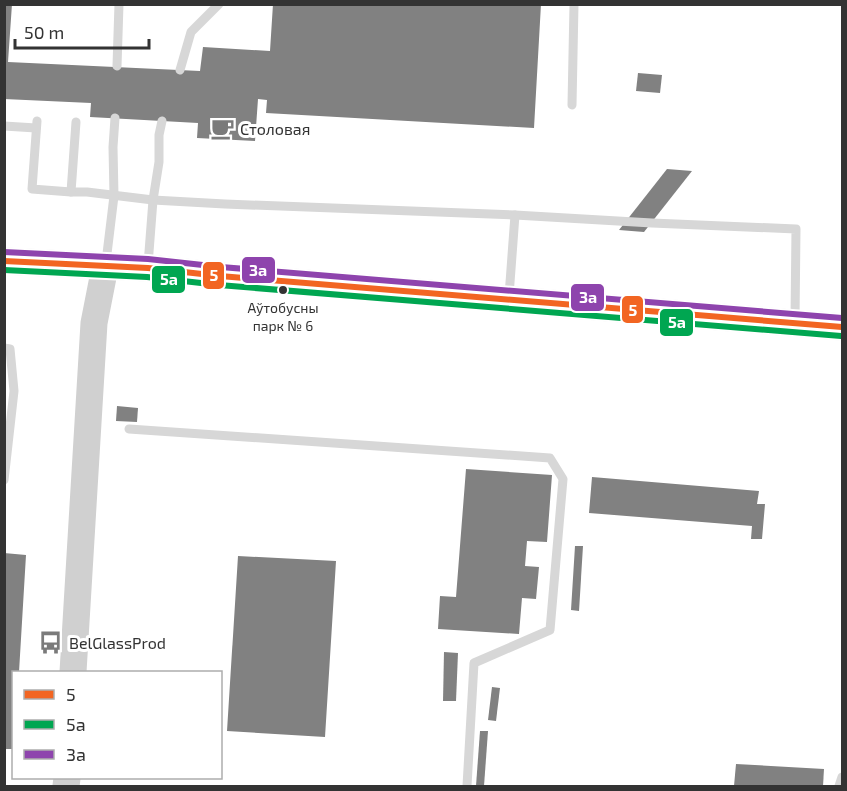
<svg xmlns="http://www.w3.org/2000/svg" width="847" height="791" viewBox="0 0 847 791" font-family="'Exo 2',sans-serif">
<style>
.building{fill:#818181}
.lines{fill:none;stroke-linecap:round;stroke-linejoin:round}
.service{stroke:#d7d7d7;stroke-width:9}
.secondary{stroke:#d0d0d0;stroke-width:27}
.bus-1-casing{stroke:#fff;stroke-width:10}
.bus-2-casing{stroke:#fff;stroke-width:10}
.bus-3-casing{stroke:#fff;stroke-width:10}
.bus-1{stroke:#f26522;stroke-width:6}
.bus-2{stroke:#00a651;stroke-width:6}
.bus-3{stroke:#8e44ad;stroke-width:6}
.bus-dot{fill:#333;stroke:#fff;stroke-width:2}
.labels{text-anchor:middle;stroke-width:6;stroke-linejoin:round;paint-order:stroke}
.bus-label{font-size:14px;fill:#333;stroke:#fff}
.poi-label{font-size:16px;fill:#333;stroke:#fff;text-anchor:start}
.line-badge{stroke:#fff;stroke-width:2}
.badge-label{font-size:16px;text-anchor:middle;font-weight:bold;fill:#fff}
</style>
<rect width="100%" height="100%" fill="#fff"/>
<!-- building -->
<g class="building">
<path d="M4 4H12L8 62 200 71 203 47 270 51 273 4H541L534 128 266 113 267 100 258 99 255 141 197 138 198 123 90 117 91 103 4 99Z"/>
<path d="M638 73 662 75 660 93 636 91Z"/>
<path d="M667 169 692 171 644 232 619 230Z"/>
<path d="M117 406 138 408 137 422 116 421Z"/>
<path d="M466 469 552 475 547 542 527 541 525 566 539 567 536 599 522 598 519 634 438 629 440 596 456 597Z"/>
<path d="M592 477 759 491 757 504H765L762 539H751L752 526 589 513Z"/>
<path d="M575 546H583L579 611 571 610Z"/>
<path d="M4 553 26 555 19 672H14V749H4Z"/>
<path d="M238 556 336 561 325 737 227 731Z"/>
<path d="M444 652 458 653 456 701H443Z"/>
<path d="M492 687 500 688 496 721 488 720Z"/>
<path d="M480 731H488L484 786H476Z"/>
<path d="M736 764 824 769 823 786H734Z"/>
</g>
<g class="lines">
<!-- service -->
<g class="service">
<path d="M117 66 119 4"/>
<path d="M180 70 191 32 219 4"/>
<path d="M572 105 574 4"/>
<path d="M37 121 32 189 71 192H87L153 200 225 204 515 215 652 223 796 229 795 320"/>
<path d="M4 126 36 128"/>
<path d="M71 192 76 122"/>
<path d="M106 262 114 196 113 147 115 118"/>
<path d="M148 265 153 200 159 162V135L162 121"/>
<path d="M509 296 515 215"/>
<path d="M4 348 10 349 14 391 4 480"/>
<path d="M129 429 550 458 563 479 550 630 474 663 467 786"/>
<path d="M839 786 842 777"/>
</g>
<!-- secondary -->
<g class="secondary">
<path d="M4 261 148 268 220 276 842 327"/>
<path d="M73 672 94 323 105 267"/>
<path d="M66 786 67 778"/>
</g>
<defs>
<path id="bus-1" d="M4 261 148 268 220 276 842 327"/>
<path id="bus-2" d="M4 270 147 277 219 285 841 336"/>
<path id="bus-3" d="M4 252 148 259 221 267 842 318"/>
</defs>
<!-- bus-1 casing -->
<use href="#bus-1" class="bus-1-casing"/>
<!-- bus-2 casing -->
<use href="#bus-2" class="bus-2-casing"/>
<!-- bus-3 casing -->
<use href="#bus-3" class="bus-3-casing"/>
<!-- bus-1 -->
<use href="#bus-1" class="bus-1"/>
<!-- bus-2 -->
<use href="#bus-2" class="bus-2"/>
<!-- bus-3 -->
<use href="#bus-3" class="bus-3"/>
</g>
<!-- icons -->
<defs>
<symbol id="cafe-bare" viewBox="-9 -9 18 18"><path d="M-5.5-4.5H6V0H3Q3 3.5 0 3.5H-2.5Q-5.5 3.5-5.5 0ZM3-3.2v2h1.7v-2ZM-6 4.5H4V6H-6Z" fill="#7a7a7a" stroke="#fff" stroke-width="2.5" paint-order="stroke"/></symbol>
<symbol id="bus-bare" viewBox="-9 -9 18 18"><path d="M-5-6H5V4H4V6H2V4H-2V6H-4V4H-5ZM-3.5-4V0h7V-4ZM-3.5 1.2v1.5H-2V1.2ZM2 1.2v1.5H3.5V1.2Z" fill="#7a7a7a" stroke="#fff" stroke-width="2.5" paint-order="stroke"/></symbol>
</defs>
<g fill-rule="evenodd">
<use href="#cafe-bare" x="206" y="112" width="33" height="33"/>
<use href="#bus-bare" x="34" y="626" width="33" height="33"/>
</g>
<!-- markers -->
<circle class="bus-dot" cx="283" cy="290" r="5"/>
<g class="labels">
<!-- bus labels -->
<g class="bus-label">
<text x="283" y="313">Аўтобусны<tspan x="283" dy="18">парк № 6</tspan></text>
</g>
<!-- poi labels -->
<g class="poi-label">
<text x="240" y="135">Столовая</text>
<text x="69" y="649">BelGlassProd</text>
</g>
</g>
<g class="line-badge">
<rect x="241" y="256" width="35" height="28" rx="6" fill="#8e44ad"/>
<rect x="202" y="261" width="23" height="29" rx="6" fill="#f26522"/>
<rect x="151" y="265" width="35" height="29" rx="6" fill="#00a651"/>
<rect x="570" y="283" width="35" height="29" rx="6" fill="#8e44ad"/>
<rect x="621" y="295" width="23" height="29" rx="6" fill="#f26522"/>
<rect x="659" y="308" width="35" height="29" rx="6" fill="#00a651"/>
</g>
<g class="badge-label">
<text x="258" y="276">3а</text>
<text x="214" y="281">5</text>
<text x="169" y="285">5а</text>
<text x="588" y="303">3а</text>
<text x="633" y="316">5</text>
<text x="677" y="328">5а</text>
</g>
<!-- border -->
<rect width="847" height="791" fill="none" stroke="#333333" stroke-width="12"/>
<!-- legend -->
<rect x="12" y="671" width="210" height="108" fill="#ffffff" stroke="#adadad" stroke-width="1.5"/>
<rect x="24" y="690" width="30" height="9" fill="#f26522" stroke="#adadad" stroke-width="1.5"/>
<text x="66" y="701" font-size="18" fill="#333333">5</text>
<rect x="24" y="720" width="30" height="9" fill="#00a651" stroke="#adadad" stroke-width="1.5"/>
<text x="66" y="731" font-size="18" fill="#333333">5а</text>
<rect x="24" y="750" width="30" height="9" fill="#8e44ad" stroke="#adadad" stroke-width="1.5"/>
<text x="66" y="761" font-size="18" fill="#333333">3а</text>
<!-- scale -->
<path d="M15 39v9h134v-9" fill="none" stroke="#333333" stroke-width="3"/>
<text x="24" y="39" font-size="18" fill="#333333" stroke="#ffffff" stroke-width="4.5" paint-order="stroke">50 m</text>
</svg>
